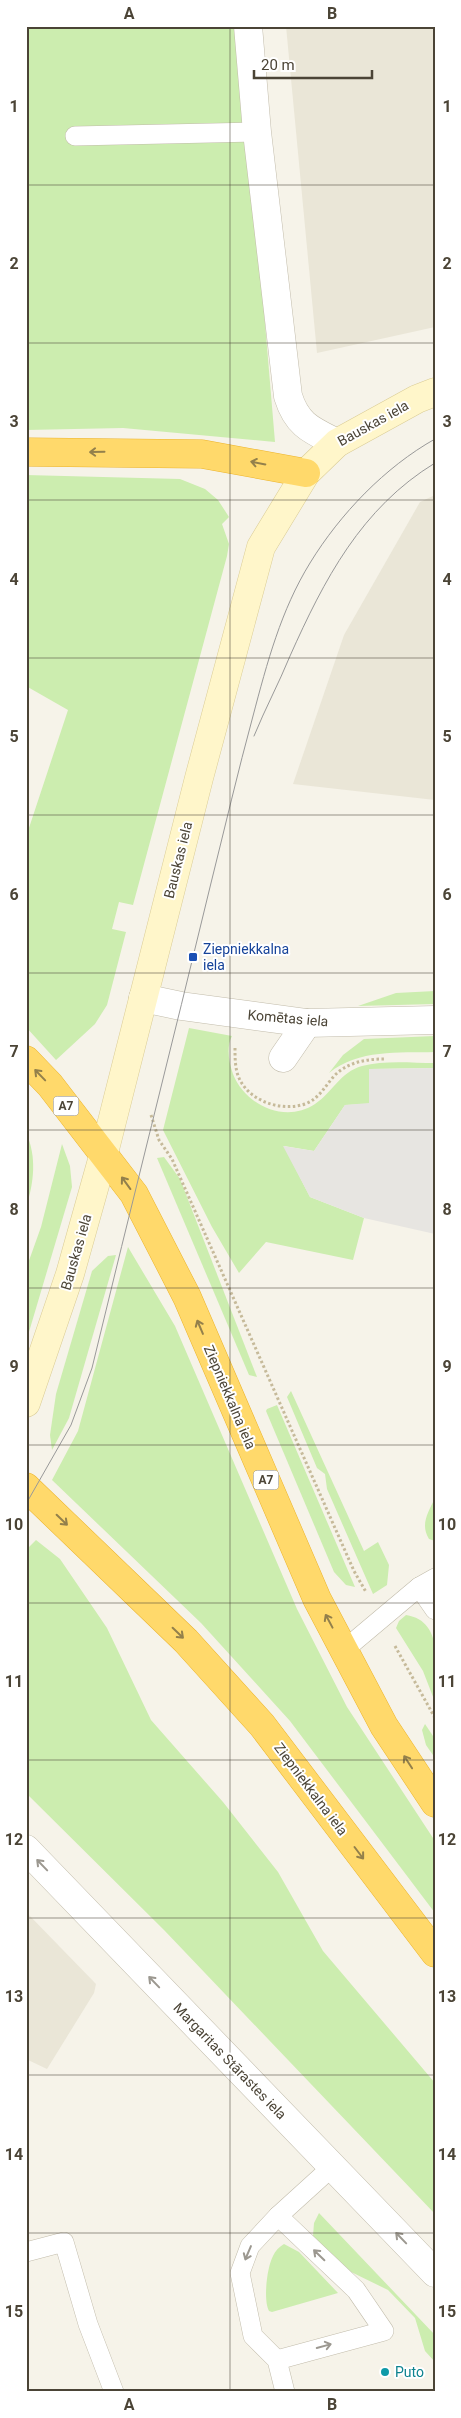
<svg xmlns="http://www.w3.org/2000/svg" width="461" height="2418" viewBox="0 0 461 2418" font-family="Roboto,sans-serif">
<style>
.residential{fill:#eae6d7}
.green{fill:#ccedaf}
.parking{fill:#e7e5e1}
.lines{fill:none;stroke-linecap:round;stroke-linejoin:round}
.lane-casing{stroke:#c2bcab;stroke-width:20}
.street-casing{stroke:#c2bcab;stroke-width:29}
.secondary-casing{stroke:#dacc95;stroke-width:29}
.highway-casing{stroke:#ecb42d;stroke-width:29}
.path{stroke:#c6ba9a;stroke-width:3;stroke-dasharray:2.5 2.5;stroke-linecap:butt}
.lane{stroke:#fff;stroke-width:19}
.street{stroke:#fff;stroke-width:28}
.secondary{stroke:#fff6ca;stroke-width:28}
.highway{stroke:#ffd96b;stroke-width:28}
.tram{stroke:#999;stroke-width:1}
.oneway{stroke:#93804b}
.oneway2{stroke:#9c9890}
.grid{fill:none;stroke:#4b4436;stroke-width:1;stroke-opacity:0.55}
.transit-dot{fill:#1a4fb4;stroke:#fff;stroke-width:2}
.culture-dot{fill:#0f9aa8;stroke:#fff;stroke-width:2}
.labels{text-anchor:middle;stroke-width:4;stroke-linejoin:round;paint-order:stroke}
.shield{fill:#fff;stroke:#817c72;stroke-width:1}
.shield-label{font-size:12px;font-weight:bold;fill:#4b4436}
.street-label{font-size:14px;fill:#4b4436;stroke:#fff}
.transit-label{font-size:14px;fill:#164399;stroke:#fff;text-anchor:start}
.culture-label{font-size:14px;fill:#0d838f;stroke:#fff;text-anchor:start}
.neatline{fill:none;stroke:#4b4436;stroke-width:2}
.grid-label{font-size:16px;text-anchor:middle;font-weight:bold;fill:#4b4436}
</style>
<rect width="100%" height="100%" fill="#f6f3e9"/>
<!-- residential -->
<g class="residential">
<path d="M286 26H435V327L317 353Z"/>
<path d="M435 495V800L293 784 344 635 420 502Z"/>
<path d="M26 1912 96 1984 94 1993 47 2069 26 2059Z"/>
</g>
<!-- green -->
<g class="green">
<path d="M26 26H240L275 442 123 428 26 430Z"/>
<path d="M26 475 180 479 205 489 218 500 229 517 222 524 229 544 227 556 133 905 119 902 112 929 126 932 107 1005 95 1024 56 1060 26 1027V837L68 710 26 686Z"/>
<path d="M435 991V1004L358 1006 396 993Z"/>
<path d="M189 1028 232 1036C226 1047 229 1063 233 1074 245 1105 285 1124 315 1104 332 1093 340 1072 362 1066 384 1060 412 1063 435 1063V1068L370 1069 369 1104 345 1105 314 1151 284 1146 310 1197 364 1218 353 1260 266 1242 239 1273 212 1227 163 1130Z"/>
<path d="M435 1036V1052C398 1053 359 1049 329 1073L343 1055 364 1039Z"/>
<path d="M26 1133C37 1156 34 1183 26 1207Z"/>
<path d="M62 1144 70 1166 72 1187 26 1342V1269L41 1227Z"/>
<path d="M164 1157 180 1179 257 1377 249 1375 157 1158Z"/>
<path d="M128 1247 175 1326 297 1609 347 1707 435 1841V1913L290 1721 201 1623 52 1480 78 1431Z"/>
<path d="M116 1255 69 1418 52 1450 50 1435 56 1394 92 1271 108 1256Z"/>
<path d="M291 1391 364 1551 378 1542 389 1565 387 1585 373 1594 327 1489 325 1474 317 1468 287 1397Z"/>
<path d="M277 1405 355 1587 346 1585 334 1572 266 1411 267 1409Z"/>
<path d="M435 1498V1541L429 1539C420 1524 428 1513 435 1498Z"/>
<path d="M36 1540 60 1559 107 1628 151 1720 223 1802 278 1872 323 1951 435 2083V2214L164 1930 26 1793V1550Z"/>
<path d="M406 1615C446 1621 435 1672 435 1702L423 1671 396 1628 399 1621Z"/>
<path d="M425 1724 435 1739V1758L426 1745 422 1730Z"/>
<path d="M319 2213 435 2335V2362L425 2351 415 2318 388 2290 345 2269 313 2236 314 2223Z"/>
<path d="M284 2244 299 2252 338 2293 272 2312 269 2311C263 2300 267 2267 273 2256 275 2251 279 2247 284 2244Z"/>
</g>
<!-- parking -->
<path class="parking" d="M435 1068V1234L364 1218 310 1197 283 1146 314 1151 345 1105 369 1103V1069Z"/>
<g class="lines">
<defs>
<g id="lane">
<path d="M75 136 257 132"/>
<path d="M435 1578 419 1587 435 1610"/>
<path d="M344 1650 419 1587"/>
<path d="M26 2252 64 2242 88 2324 114 2392"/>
<path d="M277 2360 384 2331 356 2290 278 2216"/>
<path d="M285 2392 277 2360 253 2336 240 2273 250 2246 278 2216 332 2167"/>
</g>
<g id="street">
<path d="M248 26 257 132 288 396C297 425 311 430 337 443"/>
<path d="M143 998 181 1006 307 1023 435 1020"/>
<path d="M283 1058 307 1023"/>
<path d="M26 1849 435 2273"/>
</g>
<path id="secondary" d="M26 1403 70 1274 104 1153 199 778 261 547 306 473 337 443 417 399 435 392"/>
<g id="highway">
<path d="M26 452 202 454 306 473"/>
<path d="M26 1060 50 1085 134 1194 187 1297 317 1599 384 1726 435 1803"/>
<path d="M26 1487 186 1641 262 1725 435 1953"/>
</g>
</defs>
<!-- lane casing -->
<use href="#lane" class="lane-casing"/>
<!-- street casing -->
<use href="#street" class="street-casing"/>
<!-- secondary casing -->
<use href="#secondary" class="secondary-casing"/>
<!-- highway casing -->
<use href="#highway" class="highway-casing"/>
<!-- path -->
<g class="path">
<path d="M235 1048C235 1058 235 1069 239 1078 249 1101 281 1112 305 1104 319 1099 325 1086 335 1075 348 1062 367 1059 384 1059"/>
<path d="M151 1115 159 1140 172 1159 354 1571 366 1592"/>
<path d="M395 1646 435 1718"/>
</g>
<!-- lane -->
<use href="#lane" class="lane"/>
<!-- street -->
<use href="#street" class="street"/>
<!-- secondary -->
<use href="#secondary" class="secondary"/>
<!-- highway -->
<use href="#highway" class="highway"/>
<!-- tram -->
<g class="tram">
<path d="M254 736C265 709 279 683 290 656 324 580 361 508 435 463"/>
<path d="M26 1504 71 1425 92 1368C131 1206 172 1045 211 883 225 827 238 771 253 716 267 663 281 610 310 563 340 514 385 467 435 439"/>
</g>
</g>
<!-- one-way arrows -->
<defs><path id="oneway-shaft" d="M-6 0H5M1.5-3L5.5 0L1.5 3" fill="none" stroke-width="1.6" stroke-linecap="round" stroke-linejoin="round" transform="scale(1.25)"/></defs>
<g class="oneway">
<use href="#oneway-shaft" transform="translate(97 452) rotate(179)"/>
<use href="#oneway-shaft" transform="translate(258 463) rotate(-169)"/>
<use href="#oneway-shaft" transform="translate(40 1075) rotate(-134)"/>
<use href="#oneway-shaft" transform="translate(126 1183) rotate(-126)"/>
<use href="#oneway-shaft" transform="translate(200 1327) rotate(-113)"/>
<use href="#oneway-shaft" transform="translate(62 1520) rotate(44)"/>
<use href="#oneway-shaft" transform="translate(329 1621) rotate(-118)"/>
<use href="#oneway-shaft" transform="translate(178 1633) rotate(44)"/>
<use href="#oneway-shaft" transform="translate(408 1762) rotate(-123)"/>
<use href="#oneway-shaft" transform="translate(359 1853) rotate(53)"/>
</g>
<g class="oneway2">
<use href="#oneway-shaft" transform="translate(42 1865) rotate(-134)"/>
<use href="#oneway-shaft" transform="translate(154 1982) rotate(-134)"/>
<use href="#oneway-shaft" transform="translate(401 2238) rotate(-134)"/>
<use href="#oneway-shaft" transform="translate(248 2253) rotate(113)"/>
<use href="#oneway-shaft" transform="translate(319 2255) rotate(-136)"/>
<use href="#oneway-shaft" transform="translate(324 2346) rotate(-15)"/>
</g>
<!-- grid -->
<path class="grid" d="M230 26V2392M26 185H435M26 343H435M26 500H435M26 658H435M26 815H435M26 973H435M26 1130H435M26 1288H435M26 1445H435M26 1603H435M26 1760H435M26 1918H435M26 2075H435M26 2233H435"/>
<!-- markers -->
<rect class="transit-dot" x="188" y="952" width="10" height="10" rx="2.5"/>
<circle class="culture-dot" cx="385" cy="2372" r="5"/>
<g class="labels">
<!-- shield labels -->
<g class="shield">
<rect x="53.5" y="1096.5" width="25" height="19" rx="4"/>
<rect x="253.5" y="1470.5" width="25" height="19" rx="4"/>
</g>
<g class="shield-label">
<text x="66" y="1110">A7</text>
<text x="266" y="1484">A7</text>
</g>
<!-- street labels -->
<g class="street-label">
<text transform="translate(373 423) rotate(-29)" y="5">Bauskas iela</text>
<text transform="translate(178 860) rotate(-76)" y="5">Bauskas iela</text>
<text transform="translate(288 1018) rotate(5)" y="5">Komētas iela</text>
<text transform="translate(76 1252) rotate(-74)" y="5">Bauskas iela</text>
<text transform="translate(230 1397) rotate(67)" y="5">Ziepniekkalna iela</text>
<text transform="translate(311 1789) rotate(53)" y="5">Ziepniekkalna iela</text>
<text transform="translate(230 2061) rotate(46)" y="5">Margaritas Stārastes iela</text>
</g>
<!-- transit labels -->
<g class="transit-label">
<text x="203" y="954">Ziepniekkalna<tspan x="203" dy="16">iela</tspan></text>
</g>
<!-- culture labels -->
<g class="culture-label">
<text x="395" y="2377">Puto</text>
</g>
</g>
<!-- border -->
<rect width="461" height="2418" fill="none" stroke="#ffffff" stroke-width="55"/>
<!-- scale -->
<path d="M254 70v8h118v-8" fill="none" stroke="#4b4436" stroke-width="2.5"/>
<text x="261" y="70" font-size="15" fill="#4b4436" stroke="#ffffff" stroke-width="4" paint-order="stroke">20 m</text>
<rect x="28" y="28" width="406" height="2362" class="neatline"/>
<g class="grid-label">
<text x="129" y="19">A</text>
<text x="332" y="19">B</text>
<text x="14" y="112">1</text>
<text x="447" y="112">1</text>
<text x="14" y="269">2</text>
<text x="447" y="269">2</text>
<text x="14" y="427">3</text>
<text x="447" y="427">3</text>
<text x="14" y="585">4</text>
<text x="447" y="585">4</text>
<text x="14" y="742">5</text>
<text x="447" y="742">5</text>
<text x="14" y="900">6</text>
<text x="447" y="900">6</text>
<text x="14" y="1057">7</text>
<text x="447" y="1057">7</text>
<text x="14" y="1215">8</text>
<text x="447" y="1215">8</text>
<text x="14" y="1372">9</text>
<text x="447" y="1372">9</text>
<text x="14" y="1530">10</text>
<text x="447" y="1530">10</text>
<text x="14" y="1687">11</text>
<text x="447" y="1687">11</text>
<text x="14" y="1845">12</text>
<text x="447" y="1845">12</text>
<text x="14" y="2002">13</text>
<text x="447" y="2002">13</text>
<text x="14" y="2160">14</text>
<text x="447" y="2160">14</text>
<text x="14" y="2317">15</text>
<text x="447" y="2317">15</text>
<text x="129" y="2410">A</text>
<text x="332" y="2410">B</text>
</g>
</svg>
